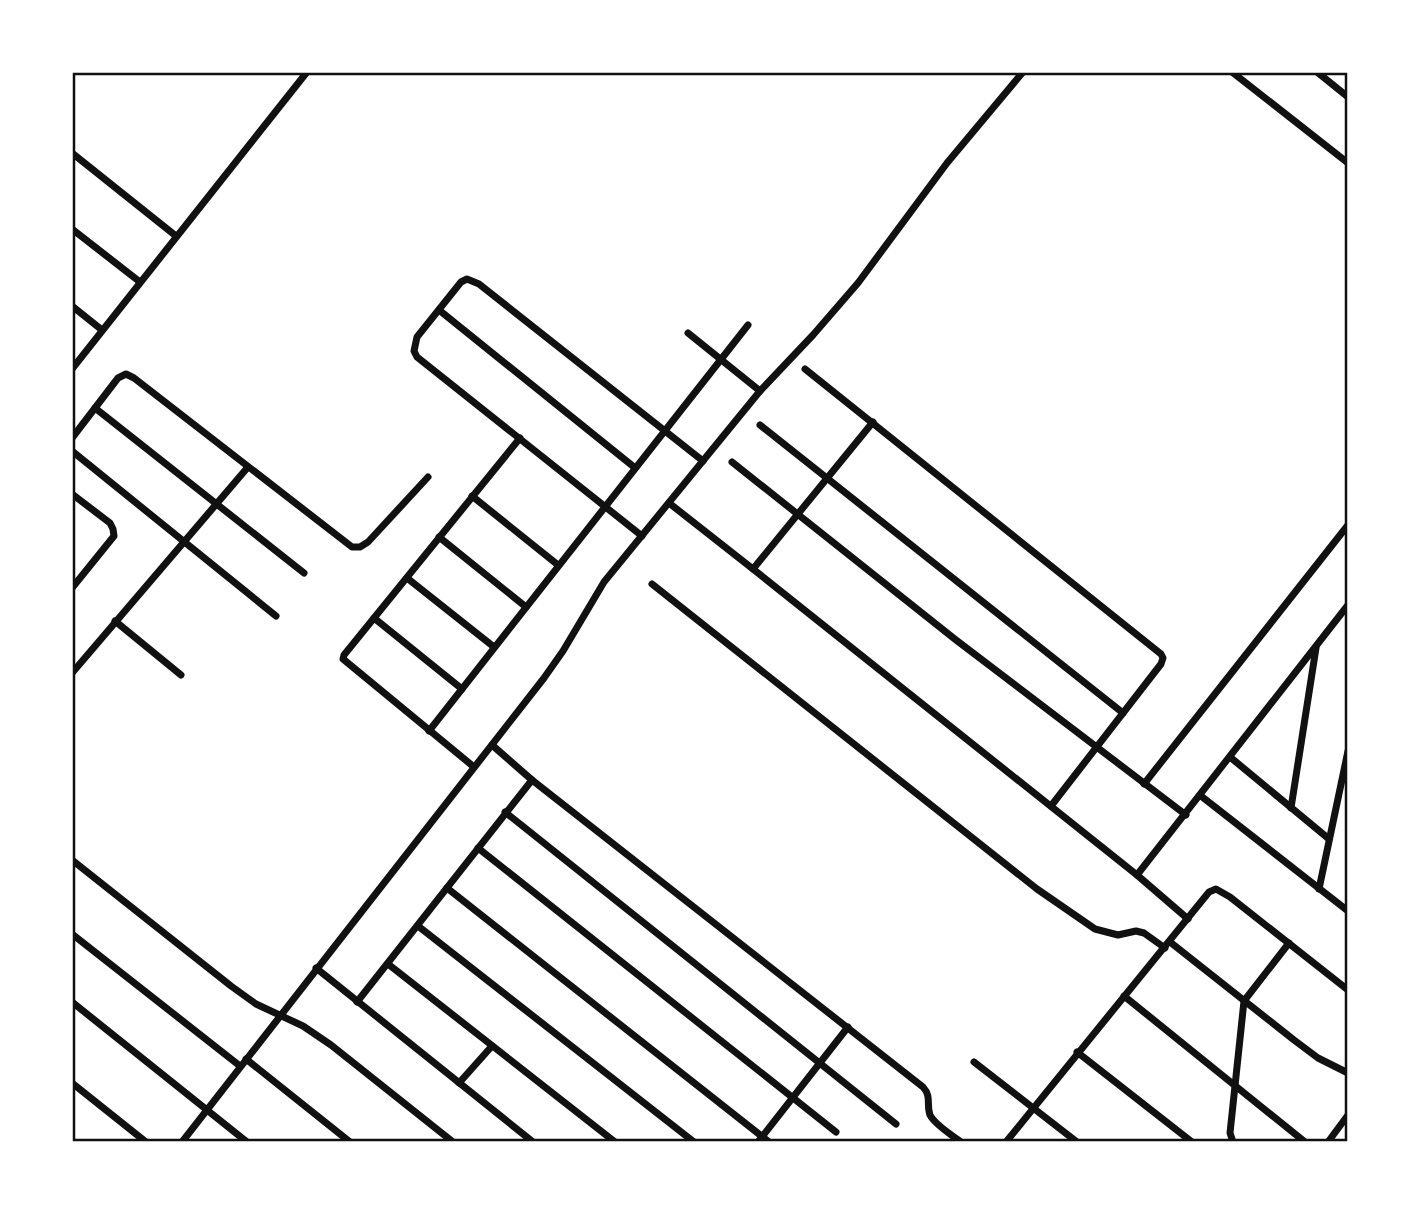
<svg xmlns="http://www.w3.org/2000/svg" width="1420" height="1214" viewBox="0 0 1420 1214" font-family="Arial,sans-serif">
<style>
.lines{fill:none;stroke-linecap:round;stroke-linejoin:round}
.minor{stroke:#111;stroke-width:7}
.neatline{fill:none;stroke:#111;stroke-width:2.5}
</style>
<rect width="100%" height="100%" fill="#fff"/>
<g class="lines">
<!-- minor -->
<g class="minor">
<path d="M1232 72 1348 163"/>
<path d="M1317 72 1348 97"/>
<path d="M72 153 176 236"/>
<path d="M72 229 140 282"/>
<path d="M72 306 102 330"/>
<path d="M439 310 634 467"/>
<path d="M688 333 760 391"/>
<path d="M72 369 307 72"/>
<path d="M805 369 1161 654 1163 658 1161 664 1051 806"/>
<path d="M95 408 304 573"/>
<path d="M760 425 1123 713"/>
<path d="M72 438 118 378 126 374 134 378 352 547H360L368 542 428 477"/>
<path d="M72 451 276 616"/>
<path d="M732 462 956 640 1186 815"/>
<path d="M72 494 110 523 113 529 114 536 72 588"/>
<path d="M472 496 558 565"/>
<path d="M669 503 753 569 873 422"/>
<path d="M642 536 417 357 414 351 417 337 461 282 467 279 479 284 703 461"/>
<path d="M439 537 526 607"/>
<path d="M753 569 1137 875 1188 919"/>
<path d="M407 578 494 647"/>
<path d="M652 584 1037 889 1095 929 1118 935 1136 931 1144 933 1165 948"/>
<path d="M374 618 462 689"/>
<path d="M115 621 181 675"/>
<path d="M72 673 248 467"/>
<path d="M429 731 748 325"/>
<path d="M492 745 532 780 923 1087C932 1097 926 1104 930 1115 935 1125 952 1135 961 1142"/>
<path d="M1230 757 1329 839"/>
<path d="M474 767 343 659 344 655 520 438"/>
<path d="M1144 784 1348 525"/>
<path d="M1201 796 1348 911"/>
<path d="M1291 808 1316 648"/>
<path d="M505 812 896 1124"/>
<path d="M478 848 836 1132"/>
<path d="M72 860 231 986 256 1004 303 1026 331 1045 453 1142"/>
<path d="M1137 875 1348 605"/>
<path d="M447 888 769 1142"/>
<path d="M1319 889 1348 751"/>
<path d="M418 926 694 1142"/>
<path d="M72 934 240 1066"/>
<path d="M1170 942 1294 1040 1318 1058 1348 1073"/>
<path d="M388 964 615 1142"/>
<path d="M316 968 533 1142"/>
<path d="M1124 996 1305 1142"/>
<path d="M72 1002 247 1142"/>
<path d="M357 1002 532 780"/>
<path d="M1077 1052 1192 1142"/>
<path d="M246 1059 350 1142"/>
<path d="M974 1062 1077 1142"/>
<path d="M72 1083 146 1142"/>
<path d="M459 1083 492 1046"/>
<path d="M182 1142 544 678 563 651 604 582 760 391 813 335 858 283 947 163 1023 72"/>
<path d="M758 1142 848 1027"/>
<path d="M1006 1142 1209 892 1216 889 1230 897 1348 990"/>
<path d="M1233 1142 1230 1133 1244 1001 1289 943"/>
<path d="M1328 1142 1348 1115"/>
</g>
</g>
<!-- border -->
<rect width="1420" height="1214" fill="none" stroke="#ffffff" stroke-width="147"/>
<rect x="74" y="74" width="1272" height="1066" class="neatline"/>
</svg>
